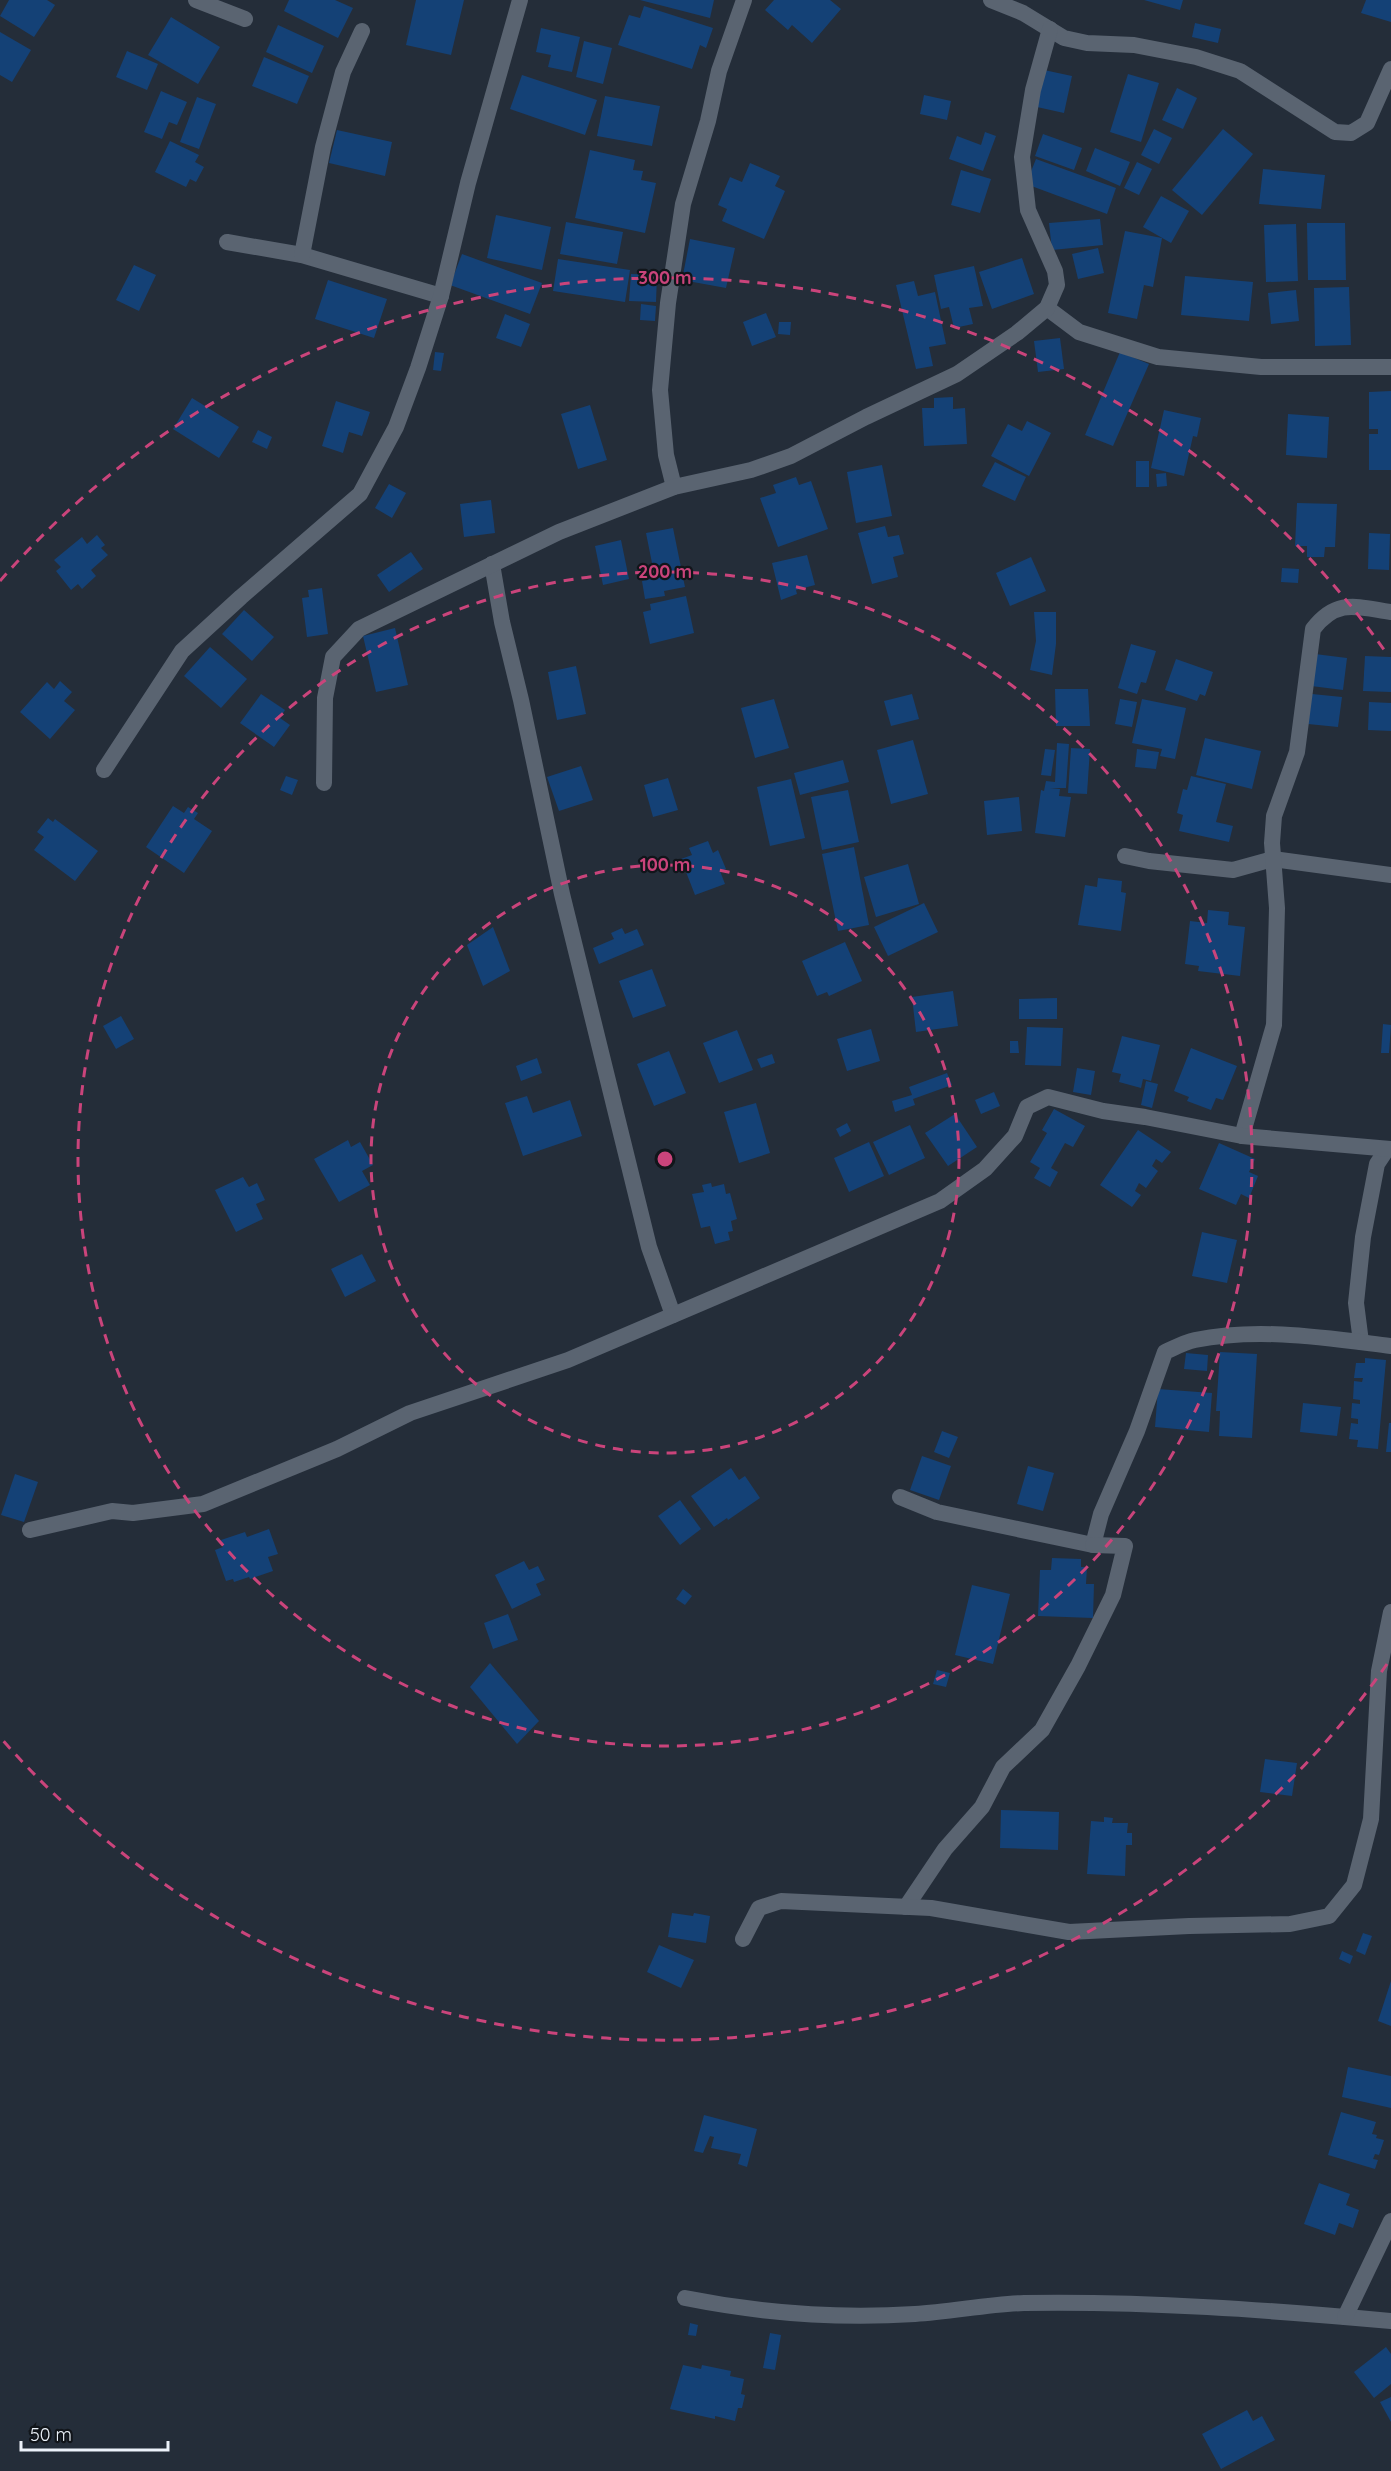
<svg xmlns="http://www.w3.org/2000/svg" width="1391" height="2471" viewBox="0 0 1391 2471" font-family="Quicksand,sans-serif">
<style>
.building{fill:#144176}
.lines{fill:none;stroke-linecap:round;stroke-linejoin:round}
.minor{stroke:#5a6471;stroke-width:16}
.ring{fill:none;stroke:#ca447b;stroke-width:3;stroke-dasharray:10 8}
.centre{fill:#ca447b;stroke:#11151a;stroke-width:3}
.ring-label{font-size:18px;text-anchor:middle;font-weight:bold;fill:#ca447b;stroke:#11151a;stroke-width:4.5;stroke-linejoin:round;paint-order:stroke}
</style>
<rect width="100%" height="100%" fill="#242d39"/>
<!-- building -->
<g class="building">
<path d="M9 0H47L55 5 34 37 0 16Z"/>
<path d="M289 0H335L353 8 338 38 284 11Z"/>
<path d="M416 0H464L451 55 406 45Z"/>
<path d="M640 0H714L710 18Z"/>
<path d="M774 0H830L841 9 812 43 792 25 788 30 765 10Z"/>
<path d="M1144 0H1183L1180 10Z"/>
<path d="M1366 0H1391V22L1361 13Z"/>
<path d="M644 6 713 28 706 48 700 45 692 69 618 45 629 15 640 18Z"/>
<path d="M171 17 220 47 198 84 148 55Z"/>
<path d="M1195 23 1221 29 1218 43 1192 37Z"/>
<path d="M278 25 324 46 312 73 266 52Z"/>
<path d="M541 28 580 37 572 72 548 67 551 55 536 52Z"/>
<path d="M0 32 31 50 12 82 0 75Z"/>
<path d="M584 41 612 48 603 84 576 77Z"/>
<path d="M127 51 158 64 147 90 116 77Z"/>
<path d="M264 57 309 76 297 104 252 86Z"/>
<path d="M1044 70 1072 76 1064 113 1037 107Z"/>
<path d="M1128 74 1159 83 1141 142 1110 132Z"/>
<path d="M522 75 597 100 585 135 510 109Z"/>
<path d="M1177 88 1197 98 1183 129 1162 120Z"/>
<path d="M161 91 187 102 177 125 169 122 162 139 144 132Z"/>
<path d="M924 95 951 101 947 120 920 114Z"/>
<path d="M605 96 660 106 652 146 597 136Z"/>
<path d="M197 97 216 104 199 149 180 142Z"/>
<path d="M1154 129 1172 138 1159 164 1141 155Z"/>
<path d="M1223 129 1253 154 1202 215 1172 190Z"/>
<path d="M337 130 392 142 385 176 329 163Z"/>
<path d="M985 132 996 136 983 171 949 159 957 136 981 145Z"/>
<path d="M1043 134 1082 148 1074 170 1035 156Z"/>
<path d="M170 141 199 155 195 162 204 167 196 182 190 179 186 187 155 172Z"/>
<path d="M1095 148 1130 162 1120 186 1086 171Z"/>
<path d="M590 150 635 160 633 170 643 171 641 180 656 183 645 233 575 218Z"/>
<path d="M1036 159 1116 188 1107 214 1026 184Z"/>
<path d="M1137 162 1152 169 1139 195 1124 188Z"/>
<path d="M750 163 780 176 775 186 785 191 764 239 722 221 727 209 718 205 730 177 742 182Z"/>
<path d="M1263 169 1325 175 1321 209 1259 204Z"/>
<path d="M961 170 991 179 980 213 951 205Z"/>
<path d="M1161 196 1189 211 1171 243 1143 227Z"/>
<path d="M496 215 551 227 542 270 487 258Z"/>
<path d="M1100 219 1103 245 1052 250 1049 223Z"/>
<path d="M566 222 623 232 617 264 560 254Z"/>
<path d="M1307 223H1345L1346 280H1308Z"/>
<path d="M1296 224 1298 281 1266 282 1264 225Z"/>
<path d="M1125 231 1162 238 1153 287 1144 285 1137 319 1108 313Z"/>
<path d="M690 239 735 248 726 288 682 280Z"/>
<path d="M1098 248 1104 273 1078 279 1072 254Z"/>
<path d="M462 254 542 283 530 314 450 285Z"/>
<path d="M1022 258 1034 294 992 309 979 272Z"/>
<path d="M558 259 630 270 625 302 553 291Z"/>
<path d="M134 265 156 275 139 311 116 300Z"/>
<path d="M974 266 983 306 969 308 973 324 954 328 949 307 941 309 934 275Z"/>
<path d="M631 274 657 275 656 302 629 301Z"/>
<path d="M1185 276 1253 282 1249 321 1181 315Z"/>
<path d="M328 280 387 299 374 338 315 319Z"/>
<path d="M914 281 918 296 935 292 946 344 929 347 933 366 916 369 896 285Z"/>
<path d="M1349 287 1351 345 1315 346 1314 288Z"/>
<path d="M1296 290 1299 321 1271 324 1268 293Z"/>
<path d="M641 304 656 306 655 321 640 320Z"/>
<path d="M766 313 776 337 752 346 743 322Z"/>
<path d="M505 314 530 324 521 347 496 338Z"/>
<path d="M779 322H791L790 335 778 334Z"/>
<path d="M1060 338 1064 369 1038 372 1034 341Z"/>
<path d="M435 352 444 353 441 371 433 370Z"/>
<path d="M1120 352 1149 364 1113 446 1085 435Z"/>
<path d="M1391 391V470H1369V434H1378V429H1369V392Z"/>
<path d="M953 397V409L965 408 967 444 924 446 922 408H934V398Z"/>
<path d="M192 398 239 427 219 458 173 429Z"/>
<path d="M336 401 370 412 362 436 349 432 343 453 322 446Z"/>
<path d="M590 405 607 460 578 469 561 414Z"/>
<path d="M1164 410 1201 418 1197 437 1193 436 1184 476 1151 468Z"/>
<path d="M1288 414 1329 417 1327 458 1286 455Z"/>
<path d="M1027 421 1051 433 1029 476 991 456 1008 424 1022 431Z"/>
<path d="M258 430 272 437 267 449 252 442Z"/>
<rect x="1136" y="461" width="13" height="26"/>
<path d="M995 462 1026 477 1015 501 982 486Z"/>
<path d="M882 465 892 516 856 523 847 472Z"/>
<path d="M1166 473 1167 486 1157 487 1156 474Z"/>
<path d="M796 477 799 485 811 481 828 529 778 547 760 498 776 493 773 485Z"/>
<path d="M389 484 406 493 392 518 375 508Z"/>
<path d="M491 500 495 533 464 537 460 504Z"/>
<path d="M1297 503 1337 504 1335 547H1325L1324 557H1307V546H1295Z"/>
<path d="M885 526 888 537 899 535 904 554 893 557 898 577 872 584 858 533Z"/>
<path d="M673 528 685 587 664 591 665 596 645 599 642 581 655 578 646 533Z"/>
<path d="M1369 533 1390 534 1389 570 1368 569Z"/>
<path d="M97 535 105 545 101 548 108 555 91 570 96 576 82 589 78 584 71 590 56 571 61 567 54 560 82 537 87 544Z"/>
<path d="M621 540 629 579 603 585 595 546Z"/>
<path d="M411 552 423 569 389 592 377 575Z"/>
<path d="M807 555 815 585 796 590 797 594 781 600 772 563Z"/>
<path d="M1031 557 1046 591 1010 606 996 573Z"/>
<path d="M1282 568 1299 569 1298 583 1281 582Z"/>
<path d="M322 588 328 634 307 637 302 598 309 597 308 590Z"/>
<path d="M686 596 694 633 650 644 643 612 651 610 650 604Z"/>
<path d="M244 610 274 637 252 661 222 634Z"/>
<path d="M1034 612H1056V644L1052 675 1030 670 1036 641Z"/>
<path d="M395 628 408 685 376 692 363 636Z"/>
<path d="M1131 644 1156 651 1146 683 1141 682 1137 694 1118 688Z"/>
<path d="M210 647 247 679 221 708 184 676Z"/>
<path d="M1315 654 1347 658 1343 690 1311 686Z"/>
<path d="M1365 656 1391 657V692L1363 691Z"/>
<path d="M1176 659 1213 672 1205 696 1200 694 1197 701 1165 690Z"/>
<path d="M576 666 586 714 557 720 548 672Z"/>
<path d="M60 681 72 692 64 701 75 710 50 739 20 712 47 682 54 689Z"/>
<path d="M1055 689H1088L1090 726H1056Z"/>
<path d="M261 694 285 710 280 718 290 725 274 747 240 723Z"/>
<path d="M912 694 919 719 891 726 884 701Z"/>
<path d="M1312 694 1342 697 1338 727 1308 724Z"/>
<path d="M774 699 789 748 755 758 741 708Z"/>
<path d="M1120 699 1137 702 1132 727 1115 724Z"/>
<path d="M1142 699 1186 708 1175 759 1160 756 1162 749 1132 743Z"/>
<path d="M1369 702 1391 703V731L1368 730Z"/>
<path d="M1205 738 1261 751 1252 789 1196 775Z"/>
<path d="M913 740 928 794 891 804 877 750Z"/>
<path d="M1057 743 1069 744 1066 788H1050L1060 789 1059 796 1071 797 1065 837 1035 833 1041 790 1044 791 1046 781 1055 782Z"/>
<path d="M1071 748 1090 749 1087 794 1068 793Z"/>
<path d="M1045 749 1055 750 1051 776 1041 775Z"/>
<path d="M1137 749 1159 752 1156 769 1135 767Z"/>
<path d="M843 760 849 782 800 795 794 773Z"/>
<path d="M581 766 593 800 559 811 547 777Z"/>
<path d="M286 776 298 780 292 795 280 790Z"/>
<path d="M1191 776 1226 784 1216 822 1233 826 1229 842 1179 831 1183 815 1177 813 1183 789 1187 790Z"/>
<path d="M668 778 678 810 653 817 644 785Z"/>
<path d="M791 779 805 838 770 846 757 787Z"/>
<path d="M848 790 859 842 822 850 811 797Z"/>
<path d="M1019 797 1022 831 987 835 984 801Z"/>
<path d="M173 806 184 813 188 807 198 813 194 819 212 831 184 873 146 847Z"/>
<path d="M48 818 53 822 55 819 98 851 75 881 34 850 44 837 37 832Z"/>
<path d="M708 841 713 853 718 850 726 869 720 871 725 884 695 895 681 859 692 855 689 848Z"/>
<path d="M854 847 869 925 838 931 822 854Z"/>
<path d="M908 864 919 904 876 917 864 877Z"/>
<path d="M1098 878 1122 881 1121 892 1126 893 1121 931 1078 925 1085 885 1097 887Z"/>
<path d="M924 903 938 932 888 956 874 927Z"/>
<path d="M1208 910 1229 912 1228 925 1245 927 1240 976 1198 971 1199 966 1185 964 1190 921 1207 923Z"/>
<path d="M493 927 510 971 483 986 467 945Z"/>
<path d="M622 928 625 934 637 929 644 945 599 964 593 948 614 939 611 933Z"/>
<path d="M845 942 862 981 829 996 827 992 817 996 802 961Z"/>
<path d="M652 969 666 1006 633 1018 619 981Z"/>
<path d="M953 991 958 1026 916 1032 912 997Z"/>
<path d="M1057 998V1019H1019V999Z"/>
<path d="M121 1016 134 1039 116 1049 103 1026Z"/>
<path d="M1383 1024 1391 1025 1389 1053H1381Z"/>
<path d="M1027 1027 1063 1028 1061 1066 1025 1065Z"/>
<path d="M871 1029 880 1061 847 1071 837 1039Z"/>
<path d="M737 1030 753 1070 719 1083 703 1043Z"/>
<path d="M1122 1036 1160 1045 1151 1081 1143 1079 1141 1088 1119 1082 1121 1074 1112 1072Z"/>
<path d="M1010 1041H1018L1019 1053H1010Z"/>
<path d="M1191 1048 1237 1066 1223 1100 1216 1098 1211 1110 1187 1101 1189 1097 1174 1091Z"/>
<path d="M669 1051 686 1093 654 1106 637 1064Z"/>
<path d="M772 1054 775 1063 761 1068 757 1059Z"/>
<path d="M537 1058 542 1073 521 1081 516 1066Z"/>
<path d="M1077 1068 1095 1071 1091 1095 1073 1092Z"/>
<path d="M947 1073 952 1085 913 1099 915 1105 895 1112 892 1101 912 1095 909 1087Z"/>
<path d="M1146 1081 1158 1084 1152 1108 1141 1105Z"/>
<path d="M994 1092 1000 1106 981 1114 975 1100Z"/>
<path d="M527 1096 533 1113 570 1100 582 1136 523 1156 505 1103Z"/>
<path d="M756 1103 770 1153 739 1163 724 1112Z"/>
<path d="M1054 1109 1085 1126 1073 1147 1065 1143 1051 1168 1058 1172 1050 1187 1034 1178 1040 1168 1030 1162 1047 1133 1042 1130Z"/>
<path d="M955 1114 977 1147 948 1166 925 1133Z"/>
<path d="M847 1123 851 1131 840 1137 836 1129Z"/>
<path d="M910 1125 925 1158 889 1175 873 1142Z"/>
<path d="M1138 1130 1171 1152 1162 1163 1156 1159 1152 1166 1158 1171 1146 1188 1139 1183 1135 1191 1141 1195 1132 1207 1100 1185Z"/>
<path d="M348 1140 351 1147 360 1142 373 1165 362 1171 370 1185 339 1202 314 1159Z"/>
<path d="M869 1142 884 1176 849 1192 834 1158Z"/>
<path d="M1219 1143 1255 1159 1249 1172 1258 1176 1249 1198 1241 1194 1236 1205 1199 1189Z"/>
<path d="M243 1177 249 1187 257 1183 265 1200 256 1204 263 1219 236 1232 215 1190Z"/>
<path d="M711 1183 712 1187 724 1184 726 1194 730 1193 737 1219 731 1221 733 1231 728 1232 730 1240 715 1244 710 1226 701 1228 692 1194 704 1192 702 1185Z"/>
<path d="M1202 1232 1237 1240 1227 1283 1192 1276Z"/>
<path d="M362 1254 376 1281 345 1297 331 1269Z"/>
<path d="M1220 1352 1257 1354 1252 1438 1219 1436 1220 1411H1216Z"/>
<path d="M1186 1353 1208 1355 1207 1371 1184 1369Z"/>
<path d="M1365 1358 1386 1360 1378 1449 1357 1447 1358 1440 1349 1439 1351 1423 1358 1424V1419L1351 1418 1352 1403 1360 1404V1400L1353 1399 1354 1381 1362 1382 1363 1378H1354L1356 1363H1365Z"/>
<path d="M1158 1389 1212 1393 1209 1432 1155 1427Z"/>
<path d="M1303 1403 1341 1407 1337 1436 1300 1432Z"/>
<path d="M1389 1423H1391V1452H1386Z"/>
<path d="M942 1431 958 1437 949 1458 934 1452Z"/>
<path d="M922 1456 951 1466 939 1500 910 1490Z"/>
<path d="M1028 1466 1054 1473 1043 1511 1017 1504Z"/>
<path d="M731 1468 739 1480 745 1476 760 1498 728 1520 727 1518 714 1527 691 1496Z"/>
<path d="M15 1474 38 1482 24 1522 1 1515Z"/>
<path d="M680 1500 701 1529 680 1545 658 1516Z"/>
<path d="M269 1529 278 1554 268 1557 273 1571 250 1579 249 1577 234 1582 233 1579 226 1581 215 1550 223 1547 221 1540 245 1532 247 1537Z"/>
<path d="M1052 1558 1081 1559V1567H1087L1086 1584H1094L1093 1618 1038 1616 1040 1570H1051Z"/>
<path d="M524 1561 529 1570 538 1566 545 1580 536 1584 541 1595 512 1609 495 1575Z"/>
<path d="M972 1585 1010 1594 993 1664 955 1655Z"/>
<path d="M683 1589 692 1596 685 1605 676 1599Z"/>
<path d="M508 1614 518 1640 493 1649 484 1623Z"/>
<path d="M490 1663 539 1721 517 1744 470 1687Z"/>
<path d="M937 1670 950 1673 946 1687 933 1684Z"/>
<path d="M1265 1759 1297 1763 1292 1796 1260 1792Z"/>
<path d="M1001 1810 1059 1812 1058 1850 1000 1848Z"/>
<path d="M1104 1817 1113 1818 1112 1823H1128L1127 1833H1132V1845H1126L1125 1876 1087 1874 1091 1821 1104 1822Z"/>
<path d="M672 1913 693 1916 694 1913 710 1916 706 1943 668 1937Z"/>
<path d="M1363 1933 1372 1936 1365 1955 1356 1951Z"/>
<path d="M659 1945 694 1960 681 1988 647 1972Z"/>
<path d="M1342 1951 1353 1956 1350 1964 1339 1959Z"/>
<path d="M1391 1981V2026L1378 2021Z"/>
<path d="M1348 2067 1391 2076V2108L1342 2097Z"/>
<path d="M1341 2112 1376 2122 1372 2134 1377 2135 1376 2138 1384 2140 1379 2155 1375 2154 1373 2159 1378 2160 1375 2169 1328 2155Z"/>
<path d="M704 2115 757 2129 747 2167 738 2164 741 2154 711 2148 714 2137 710 2136 703 2153 694 2151Z"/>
<path d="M1319 2183 1350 2194 1346 2205 1359 2210 1353 2228 1339 2223 1335 2235 1304 2224Z"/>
<path d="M690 2323 698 2325 696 2336 688 2335Z"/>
<path d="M770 2333 781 2335 775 2370 763 2368Z"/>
<path d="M1386 2347 1391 2354V2384L1374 2398 1354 2372Z"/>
<path d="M683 2365 701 2369 702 2365 731 2371 730 2376 744 2379 741 2394 745 2395 742 2408H738L735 2421 715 2416V2419L670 2409Z"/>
<path d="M1391 2397V2422L1380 2402Z"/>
<path d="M1247 2410 1253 2421 1262 2416 1275 2440 1221 2469 1202 2434Z"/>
</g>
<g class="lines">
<!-- minor -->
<g class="minor">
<path d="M196 0 245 19"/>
<path d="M991 0 1023 13 1064 38 1087 43 1134 45 1196 57 1240 71 1335 132 1351 133 1367 123 1391 69"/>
<path d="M227 242 302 255 441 296"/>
<path d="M302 255 323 147 343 72 362 31"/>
<path d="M1047 308 1079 332 1158 357 1261 367H1391"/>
<path d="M674 487 666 455 660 390 668 303 683 204 708 121 719 71 744 0"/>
<path d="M492 564 502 622 521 700 562 894 649 1247 673 1315"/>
<path d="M104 770 182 651 241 597 360 494 396 427 418 368 441 296 468 183 520 0"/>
<path d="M324 783 325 698 333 657 359 629 559 532 674 487 751 470 791 456 866 417 957 374 1017 333 1047 308 1057 285 1055 271 1028 210 1022 157 1033 90 1050 29"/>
<path d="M1125 856 1149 861 1233 870 1273 859 1391 875"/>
<path d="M1242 1136 1274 1025 1277 908 1272 843 1274 816 1297 752 1313 629C1337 598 1357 607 1391 612"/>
<path d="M1361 1342 1356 1303 1363 1237 1377 1164 1387 1149"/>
<path d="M900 1497 937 1512 1093 1545 1101 1514 1137 1431 1165 1352C1174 1348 1185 1342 1195 1340 1260 1327 1326 1338 1391 1346"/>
<path d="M30 1530 112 1511 133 1513 203 1504 337 1449 410 1413 568 1360 940 1201 985 1169 1015 1136 1027 1107 1048 1097 1103 1111 1145 1117 1242 1136 1391 1149"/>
<path d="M906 1907 945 1849 982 1807 1003 1767 1042 1730 1078 1666 1113 1595 1125 1546 1093 1545"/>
<path d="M743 1939 759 1908 781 1901 931 1908 1069 1932 1189 1926 1290 1924 1329 1916 1354 1885 1371 1819 1379 1671 1391 1612"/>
<path d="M685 2298C760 2313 838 2319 915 2314 951 2312 988 2304 1024 2303 1146 2301 1269 2310 1391 2321"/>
<path d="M1345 2317 1391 2221"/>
</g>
</g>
<!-- distance rings -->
<g class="ring">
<circle cx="665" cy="1159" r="294"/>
<circle cx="665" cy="1159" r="587"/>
<path d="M1387 1664A881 881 0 0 1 0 1737M0 581A881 881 0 0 1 1387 654"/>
</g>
<circle cx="665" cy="1159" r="9" class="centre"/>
<g class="ring-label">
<text x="665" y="284">300 m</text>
<text x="665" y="578">200 m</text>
<text x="665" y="871">100 m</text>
</g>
<!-- scale -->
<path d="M21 2441v9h147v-9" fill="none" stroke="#ecf2fa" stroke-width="3"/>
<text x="30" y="2441" font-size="18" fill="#ecf2fa" stroke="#11151a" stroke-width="4.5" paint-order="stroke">50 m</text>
</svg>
